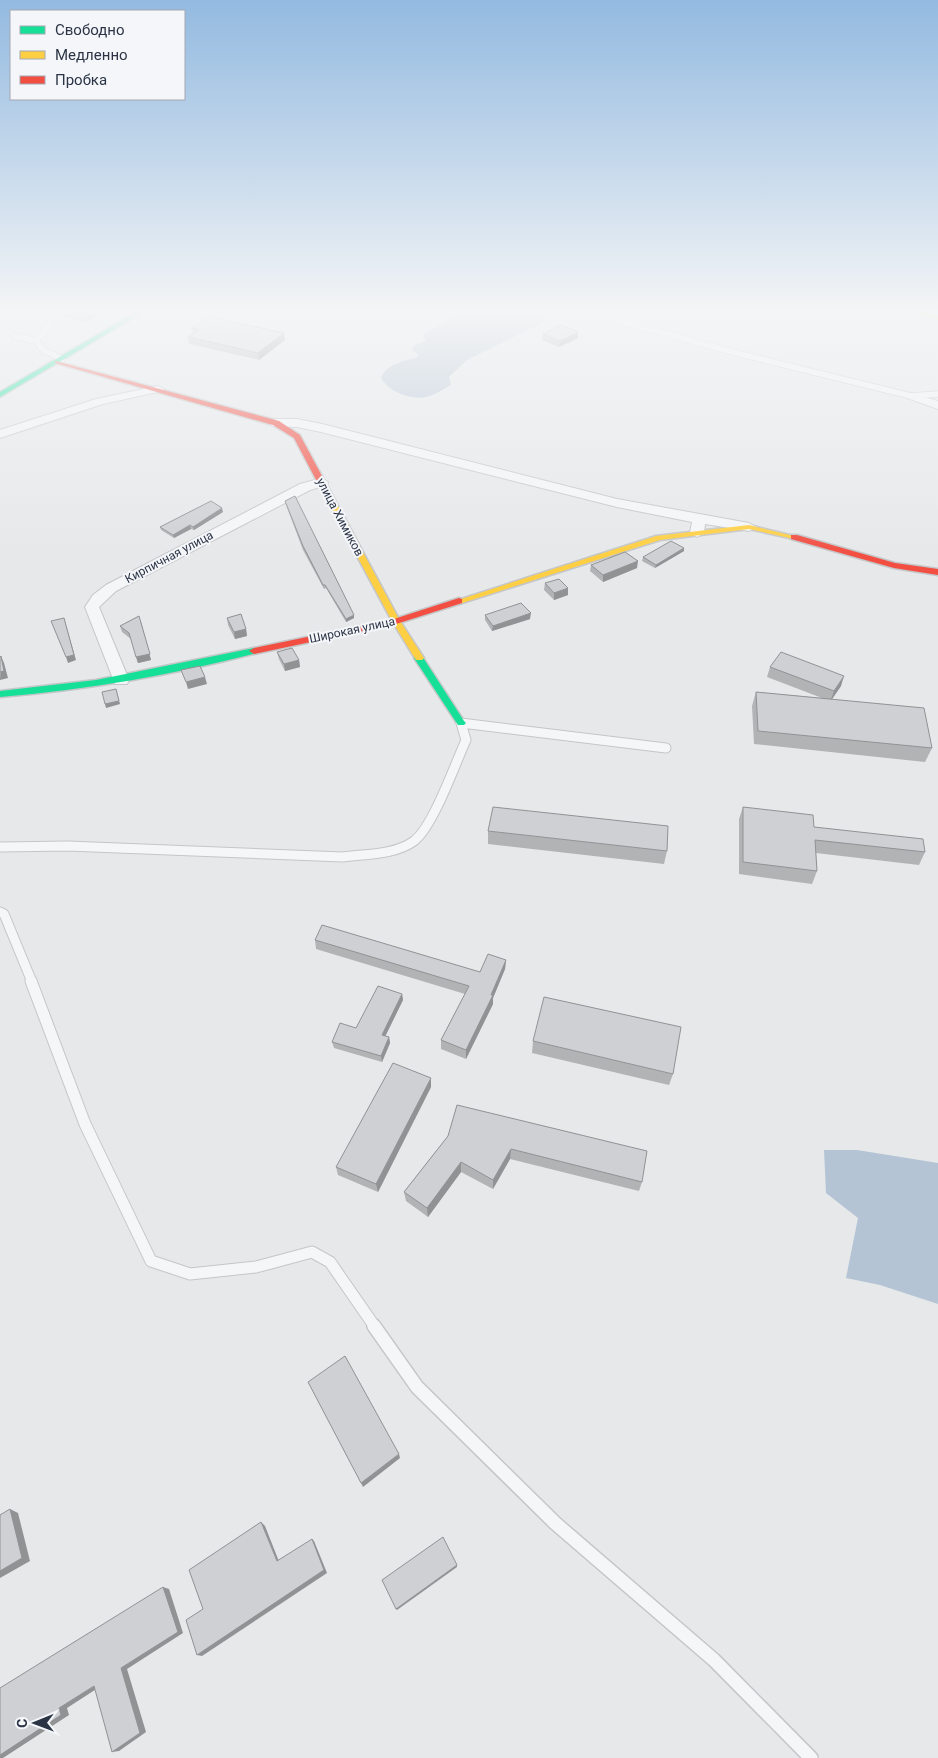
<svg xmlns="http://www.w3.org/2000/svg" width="938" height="1758" viewBox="0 0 938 1758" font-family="Roboto,sans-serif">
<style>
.water{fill:#b4c4d5}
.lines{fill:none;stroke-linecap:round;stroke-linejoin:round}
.lane-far3-casing{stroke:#c4c6c8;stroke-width:7}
.lane-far2-casing{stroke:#c4c6c8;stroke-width:11}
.lane-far1-casing{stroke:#c4c6c8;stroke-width:13}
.lane-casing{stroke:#c4c6c8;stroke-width:16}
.street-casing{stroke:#c4c6c8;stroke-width:2}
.fast-casing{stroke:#c4c6c8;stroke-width:3}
.slow-casing{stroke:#c4c6c8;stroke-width:3}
.jam-casing{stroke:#c4c6c8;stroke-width:3}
.lane-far3{stroke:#f5f6f7;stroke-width:5.5}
.lane-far2{stroke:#f5f6f7;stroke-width:9}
.lane-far1{stroke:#f5f6f7;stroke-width:11}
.lane{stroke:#f5f6f7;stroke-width:13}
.street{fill:#f5f6f7;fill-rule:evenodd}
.fast{fill:#16e098;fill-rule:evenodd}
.slow{fill:#ffcf43;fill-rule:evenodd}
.jam{fill:#f24e42;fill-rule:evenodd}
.wall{fill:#b1b3b5}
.shaded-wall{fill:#909294}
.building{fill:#ced0d3;stroke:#909294}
.labels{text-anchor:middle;stroke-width:4;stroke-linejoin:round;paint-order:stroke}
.far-street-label{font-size:12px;fill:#2b3445;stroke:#f4f6f9}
</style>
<rect width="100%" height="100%" fill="#e6e8ea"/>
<!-- water -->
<g class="water">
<path d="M471 309H519L548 320 467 360 449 377 451 385C443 389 435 395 426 397 411 400 389 392 381 378 386 364 404 361 418 357V354L412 350 415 345 426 341 423 337 426 332Z"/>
<path d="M824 1150H857L938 1163V1304L880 1285 846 1278 858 1218 826 1193Z"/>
</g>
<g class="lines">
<defs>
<g id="lane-far3">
<path d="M577 309 736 353 911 396 938 394"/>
<path d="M15 336 36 341"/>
<path d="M62 359 43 350 36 341 58 314 66 309"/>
</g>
<g id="lane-far2">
<path d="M0 847 68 846 343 857C365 854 395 855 414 841 433 827 455 764 466 740L461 723 666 748"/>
<path d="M0 912 4 914 32 982"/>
</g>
<path id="lane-far1" d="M31 981 85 1124 151 1261 190 1274 256 1267 312 1252 330 1262 375 1327"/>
<path id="lane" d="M374 1326 417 1387 555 1523 714 1660 811 1758"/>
<g id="street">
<path d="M158 386 164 389 162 391 103 404 0 438V430L96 399Z"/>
<path d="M911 393 938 401V409L907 398V394Z"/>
<path d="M276 419H297L322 424 617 499 749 523 756 527 749 531 705 524 704 533 697 537 690 533 692 522 617 507 321 432 297 427 272 426 270 423Z"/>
<path d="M322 478 328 482 327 485 310 490 116 591 99 607 129 680 127 684H115L85 607 93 595 106 585 300 484Z"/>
</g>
<g id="fast">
<path d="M141 309H149L0 397V392Z"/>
<path d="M254 648 257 649V653C173 675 86 690 0 697V691L96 680Z"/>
<path d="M419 655 422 656 464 721 466 723 464 725H458L414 658Z"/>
</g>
<g id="slow">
<path d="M898 309H910L938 316V320Z"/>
<path d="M323 489 330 491 400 621 424 658 422 660H416L392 621 322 491Z"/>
<path d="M749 525 798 537 794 539 749 529 660 540 462 603 459 604 455 601 656 536Z"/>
</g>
<g id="jam">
<path d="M55 361 279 421 300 435 330 491 326 493 322 491 294 438 273 425 55 363Z"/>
<path d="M791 535H797L895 563 938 569V575L894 568 791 539Z"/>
<path d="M459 598 462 599V603L396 624 254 654 249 651 254 648 394 619Z"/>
</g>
</defs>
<!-- lane-far3 casing -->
<use href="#lane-far3" class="lane-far3-casing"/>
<!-- lane-far2 casing -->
<use href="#lane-far2" class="lane-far2-casing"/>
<!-- lane-far1 casing -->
<use href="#lane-far1" class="lane-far1-casing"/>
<!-- lane casing -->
<use href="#lane" class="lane-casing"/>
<!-- street casing -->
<use href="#street" class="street-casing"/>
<!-- fast casing -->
<use href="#fast" class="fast-casing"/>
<!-- slow casing -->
<use href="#slow" class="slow-casing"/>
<!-- jam casing -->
<use href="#jam" class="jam-casing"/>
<!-- lane-far3 -->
<use href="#lane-far3" class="lane-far3"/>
<!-- lane-far2 -->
<use href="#lane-far2" class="lane-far2"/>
<!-- lane-far1 -->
<use href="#lane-far1" class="lane-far1"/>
<!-- lane -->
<use href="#lane" class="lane"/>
<!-- street -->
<use href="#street" class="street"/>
<!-- fast -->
<use href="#fast" class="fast"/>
<!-- slow -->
<use href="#slow" class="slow"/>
<!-- jam -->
<use href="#jam" class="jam"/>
</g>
<!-- wall -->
<g class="wall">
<path d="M63 309H108L87 322 65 317Z"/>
<path d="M192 328 285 340 259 360 189 344 188 337 193 334Z"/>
<path d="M578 332V338L559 347 542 340 543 334Z"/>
<path d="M285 501 354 618 346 622 326 588 324 589 303 550 286 505Z"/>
<path d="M223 512 194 530 191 529 174 538 161 530 160 527Z"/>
<path d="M684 548V551L655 568 642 561 643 557Z"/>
<path d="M591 565 637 568 603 582 590 571Z"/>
<path d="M545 583 568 595 554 600 544 590Z"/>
<path d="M485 615 530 619 492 631 485 620Z"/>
<path d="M139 616 151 660 138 663 131 639 122 632 120 626Z"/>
<path d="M227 618 246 629 247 636 235 639 228 625Z"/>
<path d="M277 652 299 660 300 667 285 671 279 659Z"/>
<path d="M770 667 841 686 832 699 932 748 925 762 754 744 752 706 756 692 822 698 767 677Z"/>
<path d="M743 807 814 827 925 852 919 865 816 853 817 871 812 884 739 874V819Z"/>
<path d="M488 831 667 851 664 864 488 844Z"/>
<path d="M315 940 480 972 506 960 505 969 493 998V1004L466 1059 441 1049V1040L465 994 316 949Z"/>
<path d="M402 994 403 1000 385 1036 389 1037 390 1043 382 1062 334 1048 332 1042 356 1028Z"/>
<path d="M533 1041 673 1074 669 1085 532 1053Z"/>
<path d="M431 1087 378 1192 338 1175 336 1167Z"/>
<path d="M457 1105 642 1182 639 1191 510 1159 493 1189 461 1172 428 1217 406 1201 404 1192 448 1136Z"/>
</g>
<!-- shaded-wall -->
<g class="shaded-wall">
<path d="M91 309H108L87 322 85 313Z"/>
<path d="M578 332V338L559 347 560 341Z"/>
<path d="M284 333 285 340 259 360 258 353Z"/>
<path d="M222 508 223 512 194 530 193 527Z"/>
<path d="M190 525 191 529 174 538 173 535Z"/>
<path d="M684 548V551L655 568 656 565Z"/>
<path d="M638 561 637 568 603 582V575Z"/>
<path d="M568 588V595L554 600V593Z"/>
<path d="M531 613 530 619 492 631 493 626Z"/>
<path d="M354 615V618L346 622V619Z"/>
<path d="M64 618 76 660 68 663 66 657Z"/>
<path d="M141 622 151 660 138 663 136 657Z"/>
<path d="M246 629 247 636 235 639 234 632Z"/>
<path d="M1 656 4 663 8 678 0 680Z"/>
<path d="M299 660 300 667 285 671 284 664Z"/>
<path d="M844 676 841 686 830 702 834 691Z"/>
<path d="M205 677 207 684 188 689 186 682Z"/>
<path d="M116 689 120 704 106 708 105 704Z"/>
<path d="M506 960 505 969 493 998V1004L466 1059V1050L491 995Z"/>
<path d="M402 994 403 1000 383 1041 382 1035Z"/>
<path d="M389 1037 390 1043 382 1062 381 1056Z"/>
<path d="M431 1078V1087L378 1192 376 1184Z"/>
<path d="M511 1149 510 1159 493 1189V1180Z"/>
<path d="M461 1162V1172L428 1217 427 1208Z"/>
<path d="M399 1454 400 1458 363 1487 361 1483Z"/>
<path d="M10 1509 18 1513 30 1561 0 1578V1571Z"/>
<path d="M261 1522 265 1526 280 1564 277 1561Z"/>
<path d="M312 1539 314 1541 327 1573 202 1656 197 1655Z"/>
<path d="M457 1565V1567L397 1610 396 1609Z"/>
<path d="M163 1587 169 1589 183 1633 127 1669 146 1732 119 1751 112 1752 121 1668Z"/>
<path d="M94 1686H101L67 1708 69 1715 3 1758H0V1755L59 1708Z"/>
</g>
<!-- building -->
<g class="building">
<path d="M69 309H91L85 313Z"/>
<path d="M210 317 284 333 258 353 188 337 199 330 192 328Z"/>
<path d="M561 325 578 332 560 341 543 334Z"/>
<path d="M295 496 354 615 346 619 325 585H323L303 546 285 501Z"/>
<path d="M211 501 222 508 193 527 190 525 173 535 160 527Z"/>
<path d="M671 541 684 548 656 565 643 557Z"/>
<path d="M625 552 638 561 603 575 591 565Z"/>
<path d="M559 579 568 588 554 593 545 583Z"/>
<path d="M521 603 531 613 493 626 485 615Z"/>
<path d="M241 614 246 629 234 632 227 618Z"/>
<path d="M139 616 150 654 136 657 129 633 120 626Z"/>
<path d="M64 618 74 655 66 657 51 621Z"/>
<path d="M292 648 299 660 284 664 277 652Z"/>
<path d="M781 652 844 676 834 691 770 667Z"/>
<path d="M1 656 4 671 0 672V657Z"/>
<path d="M200 666 205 677 186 682 181 670Z"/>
<path d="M116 689 119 701 105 704 102 692Z"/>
<path d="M756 692 924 708 932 748 758 731Z"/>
<path d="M493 807 668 826 667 851 488 831Z"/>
<path d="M743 807 813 815 814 827 923 839 925 852 815 840 817 871 743 862Z"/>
<path d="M322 925 480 972 488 954 506 960 491 995H493L466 1050 441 1040 469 986 315 940Z"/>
<path d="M378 986 402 994 382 1035 389 1037 381 1056 332 1042 340 1023 356 1028Z"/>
<path d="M544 997 681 1027 673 1074 533 1041Z"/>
<path d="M393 1063 431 1078 376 1184 336 1167Z"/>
<path d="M457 1105 647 1151 642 1182 511 1149 493 1180 461 1162 427 1208 404 1192 448 1136Z"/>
<path d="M345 1356 399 1454 361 1483 308 1382Z"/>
<path d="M10 1509 22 1558 0 1571V1515Z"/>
<path d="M261 1522 277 1561 312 1539 324 1570 197 1655 186 1620 203 1609 189 1570Z"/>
<path d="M443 1537 457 1565 396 1609 382 1580Z"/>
<path d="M163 1587 178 1632 121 1668 140 1733 112 1752 94 1686 59 1708 61 1715 0 1755V1688Z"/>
</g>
<!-- sky -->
<linearGradient id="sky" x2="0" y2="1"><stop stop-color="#93bae0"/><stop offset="0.56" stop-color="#f4f5f6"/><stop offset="1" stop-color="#f4f5f6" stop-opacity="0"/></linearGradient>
<rect width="938" height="556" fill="url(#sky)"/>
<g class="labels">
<!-- far-street labels -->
<g class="far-street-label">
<text transform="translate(340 517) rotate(62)" y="4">улица Химиков</text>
<text transform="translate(169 557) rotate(-28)" y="4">Кирпичная улица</text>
<text transform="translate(352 630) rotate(-12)" y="4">Широкая улица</text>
</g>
</g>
<!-- legend -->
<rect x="10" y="10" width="175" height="90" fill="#f4f6f9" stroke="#a4a8b1"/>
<rect x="20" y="26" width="25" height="8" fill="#16e098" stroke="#a4a8b1"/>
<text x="55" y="35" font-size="15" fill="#2b3445">Свободно</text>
<rect x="20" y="51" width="25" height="8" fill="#ffcf43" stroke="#a4a8b1"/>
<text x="55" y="60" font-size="15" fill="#2b3445">Медленно</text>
<rect x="20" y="76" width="25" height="8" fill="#f24e42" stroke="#a4a8b1"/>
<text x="55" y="85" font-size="15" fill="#2b3445">Пробка</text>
<!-- north arrow -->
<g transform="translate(35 1723) rotate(269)" stroke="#f4f6f9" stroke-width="4" paint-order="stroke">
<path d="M0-4L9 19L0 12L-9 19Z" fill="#2b3445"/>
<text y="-8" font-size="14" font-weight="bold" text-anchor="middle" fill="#2b3445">С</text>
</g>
</svg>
